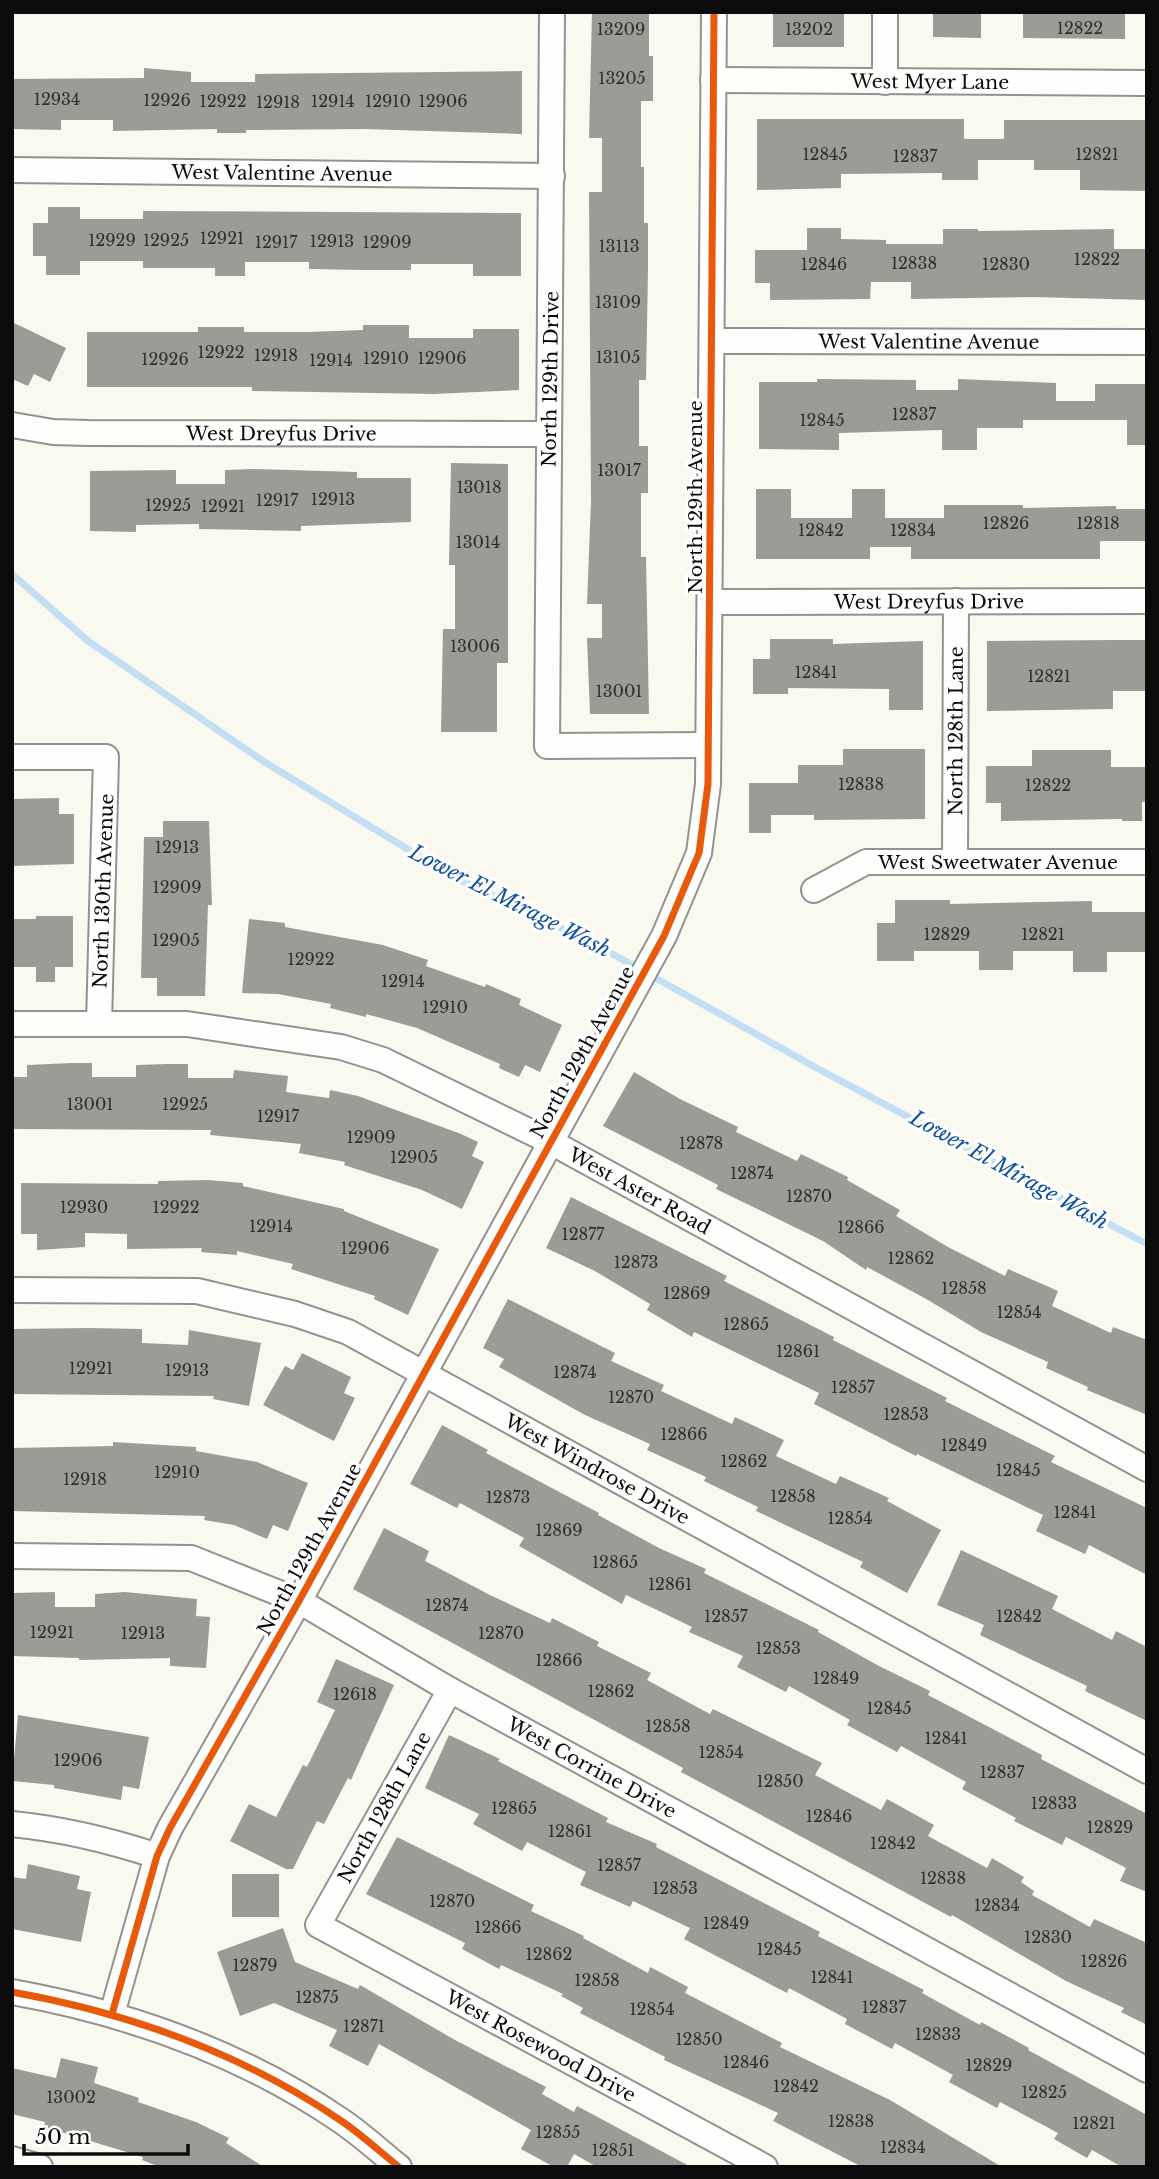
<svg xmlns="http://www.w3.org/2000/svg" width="1159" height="2179" viewBox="0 0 1159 2179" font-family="'Libre Baskerville',serif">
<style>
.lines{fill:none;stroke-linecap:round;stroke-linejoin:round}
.stream{stroke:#c4dff5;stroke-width:7}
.building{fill:#9c9b95}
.minor-casing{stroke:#93928e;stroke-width:28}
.minor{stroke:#fefefd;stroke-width:24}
.cycleway-casing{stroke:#fff;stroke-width:11}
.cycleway{stroke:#e8590c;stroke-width:7}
.labels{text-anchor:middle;stroke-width:7;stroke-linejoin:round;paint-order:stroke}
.number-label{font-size:16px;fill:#2f2f2e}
.street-label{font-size:19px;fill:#0b0b0b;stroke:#fff}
.water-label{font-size:21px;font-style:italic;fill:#12529f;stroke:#fff}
</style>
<rect width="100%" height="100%" fill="#faf9ef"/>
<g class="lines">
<!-- stream -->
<path class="stream" d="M12 574 88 641 263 761 450 875 600 947 824 1072 1147 1244"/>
</g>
<!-- building -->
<g class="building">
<path d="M592 12H649V56H653V101H641V167H644V223H648V270L646 380H639V446H648V493H641V557H646L649 714H590L587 638H602V604H587L591 501 589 192H602V138H589Z"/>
<rect x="773" y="12" width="71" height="35"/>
<path d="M933 12H981V38L933 37Z"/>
<path d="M1023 12H1125V39L1023 38Z"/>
<path d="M144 68 191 72V82H255V74L522 71V134L364 129 246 130V133H217V129L113 131V120H61V130L12 129V79L144 78Z"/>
<path d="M757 119H964V139H1004V120H1145L1147 191 1080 190V170H1034V160H978V180H942V173L841 174V188L757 190Z"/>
<path d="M48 207H80V219H143V211L521 213V276H473V264H411V270H363L309 269V262H245V276H215V268H143V261H80V275H46V256H33V223H48Z"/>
<path d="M807 228H841V239L886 240V244H943V229H978V231L1114 229V249H1147V300L1034 297 911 299V282H871L870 299 770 300V283H755V250H807Z"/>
<path d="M12 322 66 348 50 382 34 374 28 386 12 379Z"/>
<path d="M363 325H409V338H473V329H519V390L434 394 252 391V387H87V332H198V327H244V332H307L363 330Z"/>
<path d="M817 379 916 380V390H958V379L1056 383V401H1095V384H1147V445H1127V420H1023V428H977V450H942V430L839 433V450L759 449V382H817Z"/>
<path d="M451 463 508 464V663H497V732H441L443 629H455V565H449Z"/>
<path d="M253 469 357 472V478H411V522L301 526V531L199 529V524L136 525V532L90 531V471L176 470V484H225V470Z"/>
<path d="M756 489H791V518H852V489H885V518H944V505H1023V508L1116 506V509H1147V541H1100V559H911V547H870V559H756Z"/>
<path d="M770 639H833V644L923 641V710H889V689L788 688V694H753V659H770Z"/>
<path d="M1113 640H1147V691H1113V709L987 711V641Z"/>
<path d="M843 749H925V819L814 820V815H771V833H749V783H798V765H843Z"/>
<path d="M1032 750H1111V767H1147V802H1142V821H1122V819L1001 821V803H986V766H1032Z"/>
<path d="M59 798V814H74V864L12 866V799Z"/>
<path d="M163 821H209L212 905H208L205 996H157V978H141L144 837H163Z"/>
<path d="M895 900H950V904L1092 901V912H1147V952H1107V972H1073V951H1013V970H979V951H914V961H877V923H895Z"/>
<path d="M36 916H73V967H55V982H36V967H12V919H36Z"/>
<path d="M249 919 285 923V927L383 945 428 960 426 966 485 987 486 984 521 999 519 1005 562 1025 540 1072 525 1065 519 1077 499 1068 500 1064 417 1028 366 1014V1017L330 1008 331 1004 278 994 242 993Z"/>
<path d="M72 1063H92V1077H136V1065L167 1064H188V1078H233L234 1070 288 1076 286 1092 329 1098 330 1090 358 1096 461 1134 478 1142 472 1156 484 1162 462 1209 422 1190 344 1165 345 1162 299 1153 301 1144 210 1135 211 1130 12 1129V1077H27V1065Z"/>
<path d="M634 1072 680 1099 738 1127 736 1132 797 1161 801 1154 848 1177 847 1180 900 1210 896 1216 948 1247 1005 1276 1008 1269 1058 1291 1052 1306 1111 1333 1113 1327 1147 1340V1415L1087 1390 1088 1387 1046 1368 1048 1362 981 1332 928 1300 867 1267 866 1270 823 1241 716 1189 718 1185 603 1126Z"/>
<path d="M208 1180 243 1183V1186L344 1209V1211L439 1249 408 1315 374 1299 375 1296 291 1269 293 1264 237 1251V1255L201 1252 202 1248 127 1249V1234L85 1233V1247L37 1250V1234H21V1183L158 1184V1181Z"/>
<path d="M571 1197 727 1276 724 1281 834 1337 833 1340 947 1398 945 1401 1055 1456 1051 1462 1147 1508V1575L1089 1545 1085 1554 1036 1531 1043 1515 917 1454 916 1456 814 1404 819 1393 694 1332 692 1337 647 1310 650 1304 595 1271 546 1248Z"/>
<path d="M508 1299 615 1353 611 1361 664 1385 661 1391 732 1424 735 1417 784 1440 776 1456 836 1484 840 1476 889 1498 887 1501 941 1530 907 1593 860 1567 863 1562 756 1511 758 1507 704 1481 706 1477 647 1450 650 1444 585 1415 499 1367 504 1359 483 1348Z"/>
<path d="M89 1328 142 1329V1343L188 1345 189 1330 261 1343 249 1406 213 1399 214 1396 12 1394V1329Z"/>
<path d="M302 1353 351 1377 344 1393 355 1398 334 1441 263 1405 285 1366 293 1370Z"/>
<path d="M442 1425 488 1450 486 1453 599 1513 598 1515 659 1548 706 1569 704 1573 819 1630 818 1632 879 1666 930 1691 928 1695 1042 1755 1041 1759 1147 1814V1892L1120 1881 1126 1868 1066 1837 1062 1845 1014 1821 1016 1818 962 1789 966 1782 901 1746 897 1752 847 1725 850 1720 789 1686 786 1692 737 1667 743 1656 689 1632 692 1627 626 1595 622 1604 519 1546 524 1538 460 1503 457 1508 410 1484Z"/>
<path d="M113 1442 196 1447V1451L257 1462 308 1483 288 1531 273 1525 267 1539 234 1525 204 1520 205 1516 12 1511V1448L113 1446Z"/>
<path d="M384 1528 429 1551 425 1561 490 1595 550 1623 552 1618 599 1642 597 1646 651 1673 647 1680 710 1714 713 1709 822 1763 815 1775 881 1810 887 1799 934 1825 928 1836 987 1868 992 1858 1024 1877 1021 1882 1034 1891 1032 1895 1090 1927 1094 1919 1147 1943V2025L1121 2012 1124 2008 1066 1981 952 1915 951 1917 681 1772 683 1768 353 1589Z"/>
<path d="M961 1550 1058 1596 1052 1609 1112 1640 1116 1631 1147 1647V1721L1085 1691 1087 1686 980 1635 984 1625 937 1605Z"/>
<path d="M55 1592V1607H95V1594L125 1592 197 1599 196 1616 210 1617 206 1668 170 1666V1658L79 1660V1658L12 1656V1593Z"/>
<path d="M336 1659 394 1685 351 1780 348 1778 324 1824 317 1821 293 1869H286L230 1841 249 1804 276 1817 303 1765 307 1767 335 1710 317 1702Z"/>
<path d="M18 1715 149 1737 139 1789 123 1786 121 1800 54 1788V1785L12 1781Z"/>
<path d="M449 1735 500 1759 498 1761 608 1818 606 1822 657 1844 656 1847 820 1932 818 1936 924 1990 922 1993 980 2025 981 2022 1029 2048 1028 2050 1147 2115V2167H1122L1092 2150 1087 2158 1054 2139 1058 2133 1000 2102 997 2108 949 2082 953 2075 895 2043 892 2049 845 2024 847 2019 789 1988 787 1993 684 1939 690 1928 633 1901 630 1907 580 1885 586 1872 527 1842 522 1851 473 1824 479 1814 425 1788Z"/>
<path d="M397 1837 534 1905 531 1911 584 1936 583 1938 648 1973 650 1967 688 1987 685 1993 782 2043 780 2047 890 2100 1002 2167H862L773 2121 778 2113 664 2060 665 2057 580 2013 583 2008 561 1996 563 1994 501 1965 499 1969 462 1949 465 1943 366 1894Z"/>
<path d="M28 1864 80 1876 77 1889 91 1892 81 1942 12 1929V1877L26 1879Z"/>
<rect x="232" y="1874" width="47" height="43"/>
<path d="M283 1928 295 1962 358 1989 360 1985 455 2040 546 2087 542 2094 574 2112 577 2106 691 2167H597L574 2154 567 2167H554L521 2149 531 2130 379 2044 368 2066 329 2046 337 2030 274 2003 240 2016 217 1952Z"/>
<path d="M61 2058 98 2067 94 2083 139 2098 138 2102 196 2122 229 2138 226 2143 264 2167H160L142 2160 143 2157 44 2127 45 2122 12 2114V2068L56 2078Z"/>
</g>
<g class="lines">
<defs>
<g id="minor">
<path d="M552 12 547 746 708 745"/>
<path id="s1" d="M713 80 1147 83"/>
<path d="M885 82V12"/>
<path id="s2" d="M12 170 552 176"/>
<path id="s3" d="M712 341 1147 342"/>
<path id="s4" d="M12 425 53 432 88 433 549 434"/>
<path id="s5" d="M710 602 1147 601"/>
<path d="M12 757H106L99 1024"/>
<path id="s6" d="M955 862 956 601"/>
<path id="s7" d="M814 890 866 862H1147"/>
<path id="s8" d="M12 1024H187L341 1047 383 1060 551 1142 1147 1469"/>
<path id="s9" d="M12 1290 197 1291 295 1314 348 1332 1147 1771"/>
<path id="s10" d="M12 1556 191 1558 299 1601 450 1690 1147 2070"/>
<path id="s11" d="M450 1690 318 1925 765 2167"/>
<path d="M12 1824C63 1829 109 1840 157 1856"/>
<path d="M12 1992C129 2013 241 2053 340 2120 361 2134 379 2151 399 2167"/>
<path d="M112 2014 157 1856 170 1828 299 1601 664 936 699 853 708 784 714 12"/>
<path d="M12 2159 40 2167"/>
</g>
</defs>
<!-- minor casing -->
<use href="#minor" class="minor-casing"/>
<!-- minor -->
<use href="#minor" class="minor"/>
<defs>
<g id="cycleway">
<path d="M12 1992C129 2013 241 2053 340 2120 361 2134 379 2151 399 2167"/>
<path d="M112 2014 157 1856 170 1828 299 1601 664 936 699 853 708 784 714 12"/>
</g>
</defs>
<!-- cycleway casing -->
<use href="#cycleway" class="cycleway-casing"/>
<!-- cycleway -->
<use href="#cycleway" class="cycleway"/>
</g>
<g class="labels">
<!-- number labels -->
<g class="number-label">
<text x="1080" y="34">12822</text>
<text x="621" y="35">13209</text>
<text x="809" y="35">13202</text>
<text x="622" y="84">13205</text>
<text x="57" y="105">12934</text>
<text x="167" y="106">12926</text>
<text x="223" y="107">12922</text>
<text x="333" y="107">12914</text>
<text x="388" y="107">12910</text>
<text x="443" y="107">12906</text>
<text x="278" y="108">12918</text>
<text x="825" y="160">12845</text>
<text x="1097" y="160">12821</text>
<text x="915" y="162">12837</text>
<text x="222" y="244">12921</text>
<text x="112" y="246">12929</text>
<text x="166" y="246">12925</text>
<text x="332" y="247">12913</text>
<text x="276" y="248">12917</text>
<text x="387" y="248">12909</text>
<text x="619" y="252">13113</text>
<text x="1097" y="265">12822</text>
<text x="914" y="269">12838</text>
<text x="824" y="270">12846</text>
<text x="1006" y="270">12830</text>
<text x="618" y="308">13109</text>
<text x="221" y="358">12922</text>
<text x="276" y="361">12918</text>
<text x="618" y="363">13105</text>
<text x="386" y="364">12910</text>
<text x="442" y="364">12906</text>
<text x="165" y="365">12926</text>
<text x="331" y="366">12914</text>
<text x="914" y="420">12837</text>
<text x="822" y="426">12845</text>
<text x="619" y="476">13017</text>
<text x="479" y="493">13018</text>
<text x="333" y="505">12913</text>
<text x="277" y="506">12917</text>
<text x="168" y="511">12925</text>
<text x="223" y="512">12921</text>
<text x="1006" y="529">12826</text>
<text x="1098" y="529">12818</text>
<text x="821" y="536">12842</text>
<text x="913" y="536">12834</text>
<text x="478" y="548">13014</text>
<text x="475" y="652">13006</text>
<text x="816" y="678">12841</text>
<text x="1049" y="682">12821</text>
<text x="619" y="697">13001</text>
<text x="861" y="790">12838</text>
<text x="1048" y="791">12822</text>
<text x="177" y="853">12913</text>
<text x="177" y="893">12909</text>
<text x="947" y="940">12829</text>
<text x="1043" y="940">12821</text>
<text x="176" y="946">12905</text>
<text x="311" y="965">12922</text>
<text x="403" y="987">12914</text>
<text x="445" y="1013">12910</text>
<text x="90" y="1110">13001</text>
<text x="185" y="1110">12925</text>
<text x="278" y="1122">12917</text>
<text x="371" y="1143">12909</text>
<text x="701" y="1149">12878</text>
<text x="414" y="1163">12905</text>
<text x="752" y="1179">12874</text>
<text x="809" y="1202">12870</text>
<text x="84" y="1213">12930</text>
<text x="176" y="1213">12922</text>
<text x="271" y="1232">12914</text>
<text x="861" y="1233">12866</text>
<text x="583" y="1240">12877</text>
<text x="365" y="1254">12906</text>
<text x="911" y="1264">12862</text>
<text x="636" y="1268">12873</text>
<text x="964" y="1294">12858</text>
<text x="687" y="1299">12869</text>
<text x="1019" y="1318">12854</text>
<text x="746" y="1330">12865</text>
<text x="798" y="1357">12861</text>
<text x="91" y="1374">12921</text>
<text x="187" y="1376">12913</text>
<text x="575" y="1378">12874</text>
<text x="853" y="1393">12857</text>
<text x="631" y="1403">12870</text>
<text x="906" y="1420">12853</text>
<text x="684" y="1440">12866</text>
<text x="964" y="1451">12849</text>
<text x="744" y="1467">12862</text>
<text x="1018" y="1476">12845</text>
<text x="177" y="1478">12910</text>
<text x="85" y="1485">12918</text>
<text x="793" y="1502">12858</text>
<text x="508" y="1503">12873</text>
<text x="1075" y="1518">12841</text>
<text x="850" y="1524">12854</text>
<text x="559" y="1536">12869</text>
<text x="615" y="1568">12865</text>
<text x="670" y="1590">12861</text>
<text x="447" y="1611">12874</text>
<text x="726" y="1622">12857</text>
<text x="1019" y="1622">12842</text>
<text x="52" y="1638">12921</text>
<text x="143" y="1639">12913</text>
<text x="501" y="1639">12870</text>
<text x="778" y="1654">12853</text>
<text x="559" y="1666">12866</text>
<text x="836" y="1684">12849</text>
<text x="611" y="1697">12862</text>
<text x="355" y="1700">12618</text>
<text x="889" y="1714">12845</text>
<text x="668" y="1732">12858</text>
<text x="946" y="1744">12841</text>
<text x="721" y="1758">12854</text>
<text x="78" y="1766">12906</text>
<text x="1002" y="1778">12837</text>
<text x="780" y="1787">12850</text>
<text x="1054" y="1809">12833</text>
<text x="514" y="1814">12865</text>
<text x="829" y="1822">12846</text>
<text x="1110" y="1833">12829</text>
<text x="570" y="1837">12861</text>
<text x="893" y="1849">12842</text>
<text x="619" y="1871">12857</text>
<text x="943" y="1884">12838</text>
<text x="675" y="1894">12853</text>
<text x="452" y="1907">12870</text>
<text x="997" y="1911">12834</text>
<text x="726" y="1929">12849</text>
<text x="498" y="1933">12866</text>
<text x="1048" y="1943">12830</text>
<text x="779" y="1955">12845</text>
<text x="549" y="1960">12862</text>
<text x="1104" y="1967">12826</text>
<text x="255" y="1971">12879</text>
<text x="832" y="1983">12841</text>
<text x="597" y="1986">12858</text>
<text x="317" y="2003">12875</text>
<text x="884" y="2013">12837</text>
<text x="652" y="2015">12854</text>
<text x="364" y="2032">12871</text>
<text x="938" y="2040">12833</text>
<text x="699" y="2045">12850</text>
<text x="746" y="2068">12846</text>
<text x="989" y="2071">12829</text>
<text x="796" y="2092">12842</text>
<text x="1044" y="2098">12825</text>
<text x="71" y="2103">13002</text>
<text x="851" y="2127">12838</text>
<text x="1094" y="2129">12821</text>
<text x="558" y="2138">12855</text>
<text x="903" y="2153">12834</text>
<text x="613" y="2156">12851</text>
</g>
<!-- street labels -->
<g class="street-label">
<text dy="7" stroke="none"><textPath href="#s1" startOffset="217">West Myer Lane</textPath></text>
<text dy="7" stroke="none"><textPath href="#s2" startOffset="270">West Valentine Avenue</textPath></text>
<text dy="7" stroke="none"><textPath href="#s3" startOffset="217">West Valentine Avenue</textPath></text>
<text transform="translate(550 379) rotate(-89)" y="7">North 129th Drive</text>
<text dy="7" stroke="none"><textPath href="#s4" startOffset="270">West Dreyfus Drive</textPath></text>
<text transform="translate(695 497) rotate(-90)" y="7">North 129th Avenue</text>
<text dy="7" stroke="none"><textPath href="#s5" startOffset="219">West Dreyfus Drive</textPath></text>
<text dy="7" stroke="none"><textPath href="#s6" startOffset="131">North 128th Lane</textPath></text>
<text dy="7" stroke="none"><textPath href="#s7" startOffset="191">West Sweetwater Avenue</textPath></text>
<text transform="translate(103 891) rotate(-88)" y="7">North 130th Avenue</text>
<text transform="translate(582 1052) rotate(-61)" y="7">North 129th Avenue</text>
<text dy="7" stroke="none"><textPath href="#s8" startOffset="663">West Aster Road</textPath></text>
<text dy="7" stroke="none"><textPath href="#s9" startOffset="626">West Windrose Drive</textPath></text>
<text transform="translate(309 1549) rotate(-61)" y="7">North 129th Avenue</text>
<text dy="7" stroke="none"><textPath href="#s10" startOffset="632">West Corrine Drive</textPath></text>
<text transform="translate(384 1807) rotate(-61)" y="7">North 128th Lane</text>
<text dy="7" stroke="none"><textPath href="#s11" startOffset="523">West Rosewood Drive</textPath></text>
</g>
<!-- water labels -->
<g class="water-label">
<text transform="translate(510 901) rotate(27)" y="7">Lower El Mirage Wash</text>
<text transform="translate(1009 1170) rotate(29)" y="7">Lower El Mirage Wash</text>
</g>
</g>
<!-- border -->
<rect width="1159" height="2179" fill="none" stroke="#0b0b0b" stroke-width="28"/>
<!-- scale -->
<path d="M24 2144v10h164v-10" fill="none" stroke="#0b0b0b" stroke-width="3.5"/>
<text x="35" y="2144" font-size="21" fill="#0b0b0b" stroke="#ffffff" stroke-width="5" paint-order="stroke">50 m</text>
</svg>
